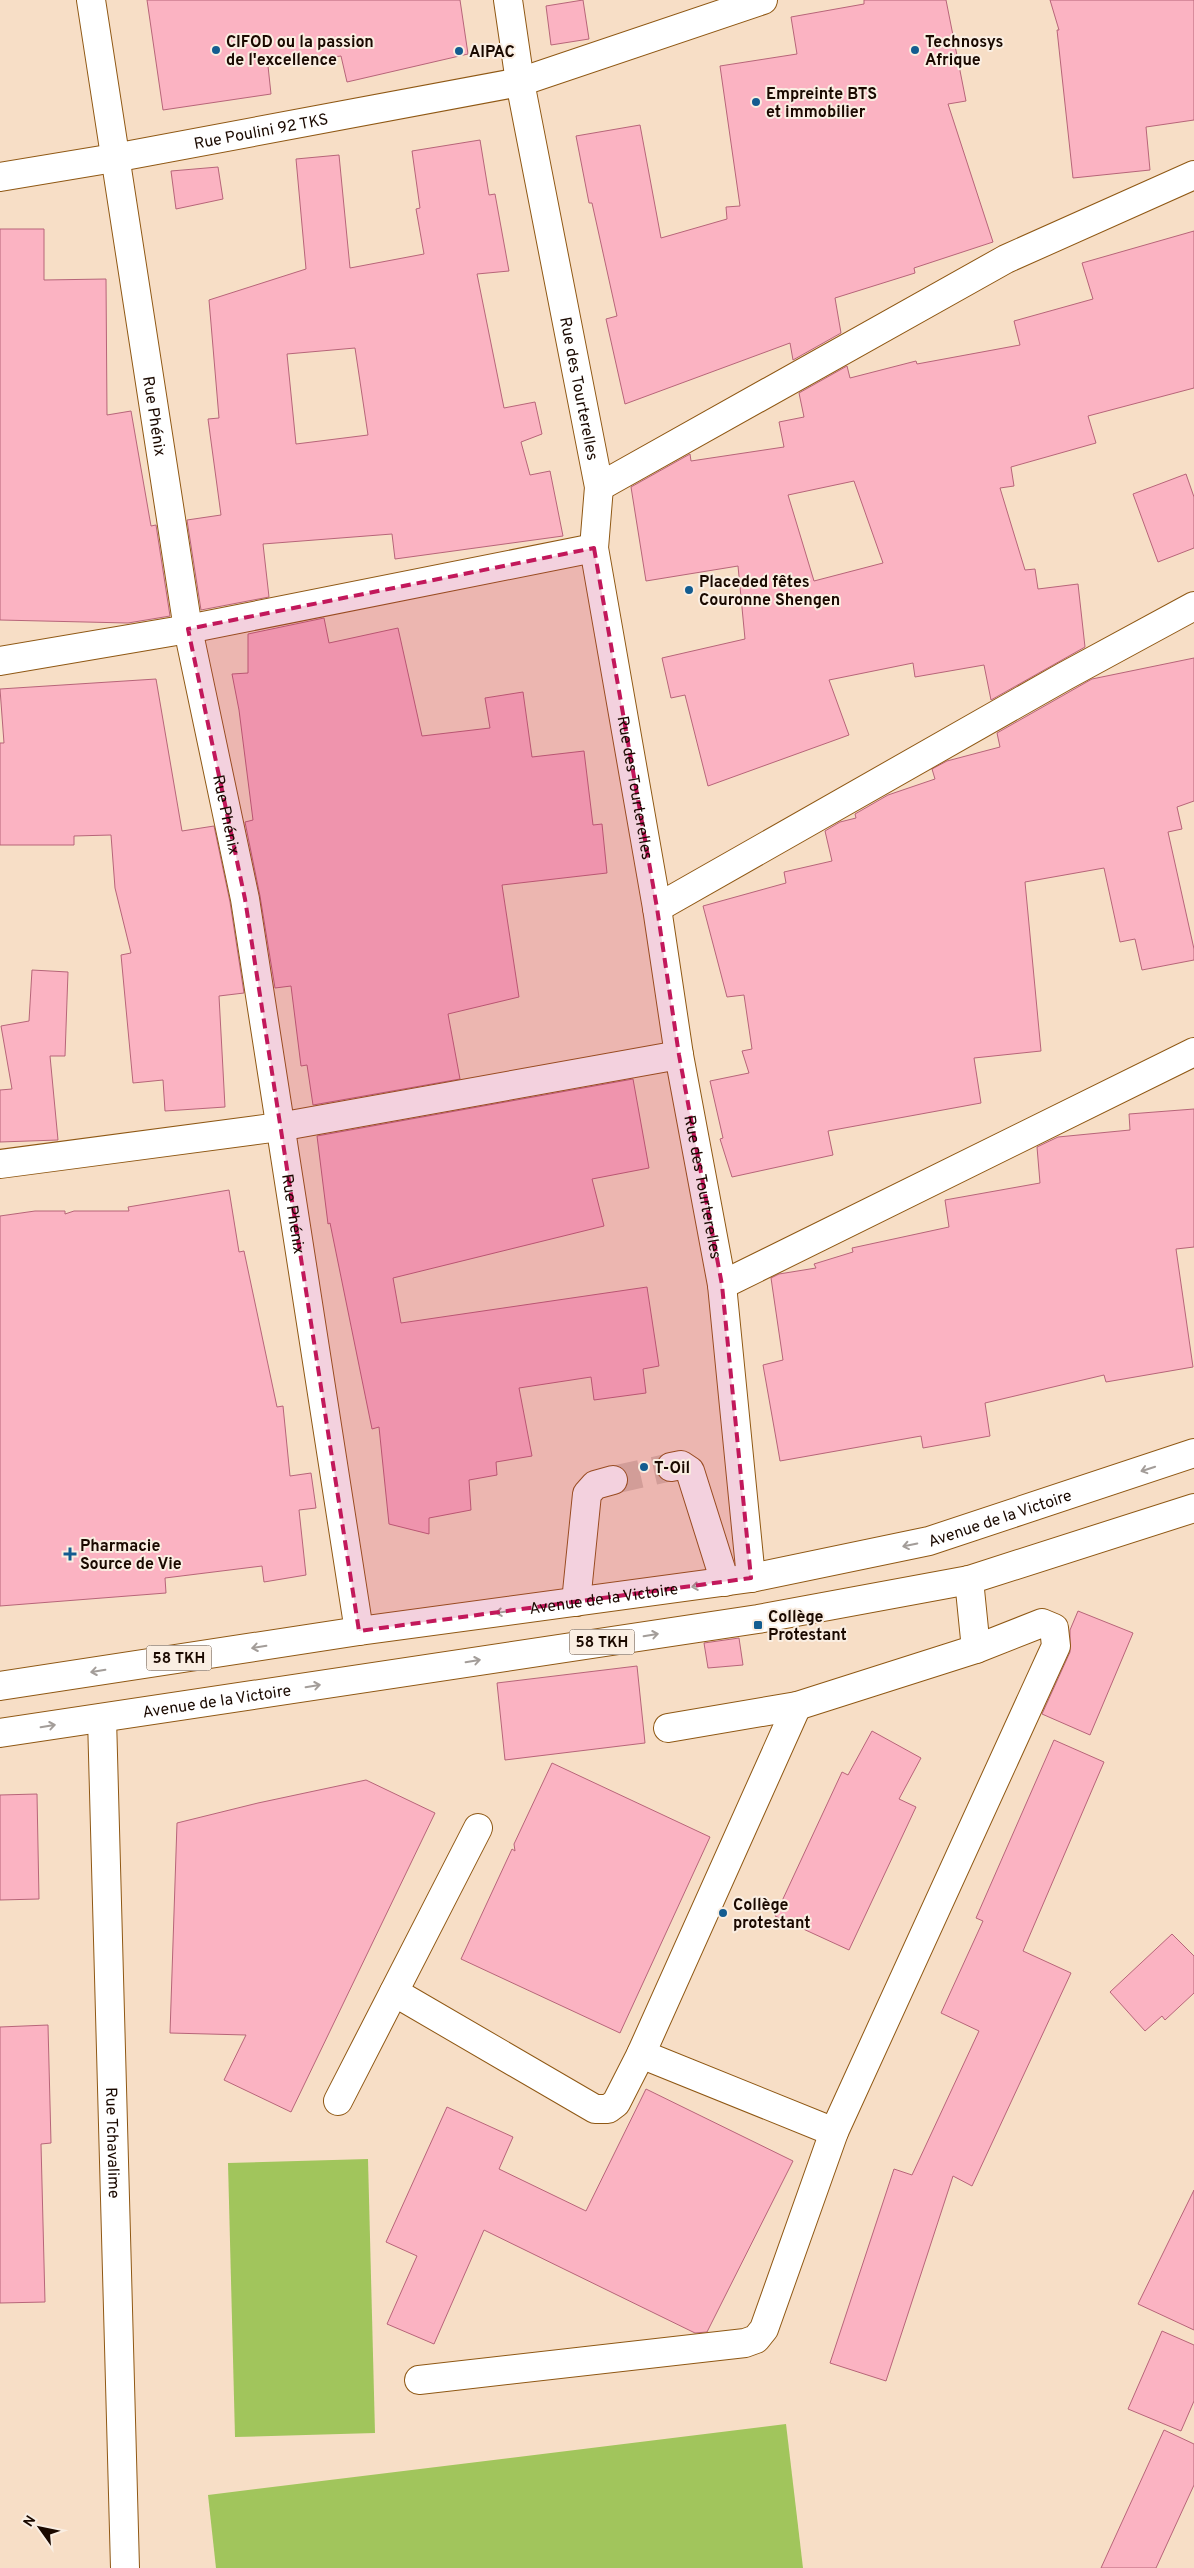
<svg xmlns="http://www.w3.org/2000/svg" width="1194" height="2568" viewBox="0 0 1194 2568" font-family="Overpass,sans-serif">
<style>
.green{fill:#a1c55c}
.building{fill:#fbb3c2;stroke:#b76579;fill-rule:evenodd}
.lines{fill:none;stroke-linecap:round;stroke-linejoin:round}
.minor-tunnel{stroke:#d6bea8;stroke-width:28;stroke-dasharray:28 14;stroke-linecap:butt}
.minor-casing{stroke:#8f5814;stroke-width:30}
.highway-casing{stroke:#8f5814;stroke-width:30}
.minor{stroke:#fff;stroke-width:28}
.highway{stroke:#fff;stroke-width:28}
.oneway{stroke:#a39d99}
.marked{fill:#c2185b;fill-opacity:0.2;stroke:#c2185b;stroke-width:4;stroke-dasharray:10 6;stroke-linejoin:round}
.poi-dot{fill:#135c90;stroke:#faeee2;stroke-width:2}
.labels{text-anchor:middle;stroke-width:4;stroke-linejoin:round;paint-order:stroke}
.shield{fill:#faeee2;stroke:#5d4e44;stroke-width:1}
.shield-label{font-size:15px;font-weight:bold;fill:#1a0900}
.poi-label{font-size:16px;font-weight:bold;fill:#1a0900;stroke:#faeee2;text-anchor:start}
.street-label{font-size:16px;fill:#1a0900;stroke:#faeee2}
</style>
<rect width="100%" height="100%" fill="#f7dec6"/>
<!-- green -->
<g class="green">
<path d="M368 2159 375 2433 235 2437 228 2163Z"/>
<path d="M786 2424 803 2568H216L208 2495Z"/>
</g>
<!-- building -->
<g class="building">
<path d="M147 0H460L468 54 347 82 341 56 268 66 271 94 163 110Z"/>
<path d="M583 0 589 39 551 45 546 6Z"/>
<path d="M864 0H946L966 101 948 104 993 242 914 268 915 273 835 298 841 333 793 360 790 343 625 404 606 319 617 316 592 203H589L576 136 640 125 661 238 727 219 726 207 740 206 720 66 797 54 791 17 864 4Z"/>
<path d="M1050 0H1194V120L1146 127 1150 170 1073 178 1057 30H1059Z"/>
<path d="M480 140 489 195 495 194 509 271 477 274 504 408 535 402 542 434 521 442 530 475 550 471 563 536 395 559 392 534 263 544 269 597 201 610 187 520 221 515 208 419 219 418 209 300 306 269 296 159 339 155 350 268 424 254 416 209 420 208 412 151ZM355 348 368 435 296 444 287 354Z"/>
<path d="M218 167 223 199 176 209 171 171Z"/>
<path d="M0 229H44V280L106 279 107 415 131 411 151 526 156 525 170 616 128 623 0 620Z"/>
<path d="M1194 231V388L1088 416 1096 443 1011 467 1014 486 1000 488 1025 570 1035 569 1038 589 1078 584 1085 647 991 700 984 665 915 677 913 663 829 680 849 735 708 786 685 695 671 698 662 658 745 639 738 566 646 581 631 487 690 454 691 461 784 447 779 422 804 417 799 393 847 366 850 378 916 361 917 364 1020 345 1014 321 1093 299 1082 263ZM854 481 883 563 814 581 788 495Z"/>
<path d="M1186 474 1194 497V548L1158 562 1133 494Z"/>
<path d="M324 618 329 643 398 628 422 736 490 728 485 698 523 692 532 757 584 751 593 825 602 824 607 873 502 885 519 997 448 1014 460 1079 313 1105 307 1065 301 1066 291 986 275 988 260 896 245 822 253 820 239 710 232 674 248 673V634Z"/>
<path d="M1194 658V801L1177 807 1182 829 1168 832 1194 949V960L1142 970 1135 939 1120 942 1104 868 1025 882 1041 1051 974 1058 981 1103 828 1131 833 1155 732 1177 720 1139 723 1138 710 1081 749 1073 742 1051 752 1049 744 995 727 997 703 906 786 883 784 872 832 861 825 831 840 822 856 818 855 814 888 795 935 779 932 769 947 761 1000 747 997 733 1092 679Z"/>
<path d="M156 679 182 831 214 826 230 902 244 993 219 996 225 1107 165 1111 163 1080 133 1083 121 955 131 953 115 888 111 835 74 836V845H0V743H4L0 689Z"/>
<path d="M32 970 68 972 65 1056H50L58 1140 0 1142V1090L12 1089 1 1026 29 1021Z"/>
<path d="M633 1079 649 1168 592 1179 604 1226 393 1278 401 1323 647 1287 659 1366 643 1369 646 1393 594 1400 591 1377 519 1388 532 1456 496 1462 497 1475 469 1480 471 1510 429 1518V1534L389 1524 379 1427 372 1429 330 1223 328 1224 317 1136Z"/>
<path d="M1194 1109V1247L1176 1249 1193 1367 1106 1382 1104 1375 985 1403 990 1436 923 1448 921 1436 780 1461 763 1365 783 1360 771 1278 779 1274 816 1268 814 1264 853 1252 852 1248 949 1227 945 1200 1040 1183 1037 1147 1058 1137 1130 1130 1129 1114Z"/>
<path d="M229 1190 239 1252 244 1251 277 1407 283 1406 290 1476 311 1473 316 1508 299 1510 306 1575 264 1582 262 1566 165 1578 166 1593 0 1606V1216L35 1211H65V1214L74 1211H129L128 1207Z"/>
<path d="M1078 1611 1133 1633 1090 1735 1042 1714 1070 1652V1630Z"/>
<path d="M739 1638 743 1665 708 1668 704 1643Z"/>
<path d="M637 1666 645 1743 505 1760 497 1683Z"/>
<path d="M872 1731 921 1758 899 1799 916 1807 849 1950 775 1916 842 1772 848 1775Z"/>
<path d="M1054 1740 1104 1762 1023 1951 1071 1973 972 2186 953 2176 886 2381 830 2363 894 2169 912 2175 979 2031 941 2013 983 1921 976 1918Z"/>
<path d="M552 1763 710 1837 620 2033 461 1959 512 1849 515 1851 514 1844Z"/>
<path d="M366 1780 435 1813 291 2112 224 2080 246 2035 170 2033 177 1823 258 1803Z"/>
<path d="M37 1794 39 1899 0 1900V1795Z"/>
<path d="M1172 1934 1194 1956V1993L1165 2020 1162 2016 1145 2031 1110 1992Z"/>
<path d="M48 2025 51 2143 41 2144 45 2302 0 2303V2027Z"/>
<path d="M646 2089 793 2161 707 2332 695 2333 484 2230 434 2344 387 2324 417 2256 386 2242 447 2107 513 2137 499 2169 586 2211Z"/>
<path d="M1194 2190V2330L1138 2304Z"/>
<path d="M1162 2331 1194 2345V2401L1181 2431 1128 2409Z"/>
<path d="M1164 2430 1194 2444V2485L1156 2568H1101Z"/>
</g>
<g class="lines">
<!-- minor-tunnel -->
<path class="minor-tunnel" d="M613 1480 671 1467"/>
<defs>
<g id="minor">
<path id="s1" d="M91 0 188 629 245 899 359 1631"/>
<path id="s2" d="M508 0 520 82 599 487 594 548 657 908 679 1055 722 1285 751 1578"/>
<path id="s3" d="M0 177 114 158 520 82 763 0"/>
<path d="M599 487 1006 259 1194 175"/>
<path d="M0 661 188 629 594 548"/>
<path d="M657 908 1065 676 1194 606"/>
<path d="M0 1164 279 1127 679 1055"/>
<path d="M722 1285 1194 1052"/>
<path d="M671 1467 681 1465 690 1471 725 1582"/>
<path d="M969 1580 976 1649"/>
<path d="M576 1602 587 1494 595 1485 613 1480"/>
<path id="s4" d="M102 1718 125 2568"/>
<path d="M394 1992 595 2109H608L616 2103 641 2054 797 1706"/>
<path d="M641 2054 834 2132"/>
<path d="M338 2101 478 1828"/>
<path d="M419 2380 745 2343 756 2339 764 2329 834 2132 1056 1646 1054 1628 1042 1623 976 1649 797 1706 668 1728"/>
</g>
<g id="highway">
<path id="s5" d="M0 1686 359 1631 751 1578 929 1541 1194 1453"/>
<path id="s6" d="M0 1733 758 1619 969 1580 1194 1508"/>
</g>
</defs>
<!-- minor casing -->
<use href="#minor" class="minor-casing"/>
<!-- highway casing -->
<use href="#highway" class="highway-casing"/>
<!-- minor -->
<use href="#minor" class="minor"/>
<!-- highway -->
<use href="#highway" class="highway"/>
</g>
<!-- one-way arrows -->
<defs><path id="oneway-shaft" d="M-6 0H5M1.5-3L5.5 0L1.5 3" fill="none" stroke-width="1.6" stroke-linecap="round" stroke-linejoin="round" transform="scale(1.25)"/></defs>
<g class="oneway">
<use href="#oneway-shaft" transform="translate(1148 1469) rotate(162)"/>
<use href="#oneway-shaft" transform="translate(910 1545) rotate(168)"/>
<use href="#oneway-shaft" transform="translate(699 1586) rotate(172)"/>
<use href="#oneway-shaft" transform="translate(503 1612) rotate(172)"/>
<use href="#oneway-shaft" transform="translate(651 1635) rotate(-9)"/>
<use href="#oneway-shaft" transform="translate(259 1647) rotate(171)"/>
<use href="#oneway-shaft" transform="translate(473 1661) rotate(-9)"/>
<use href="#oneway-shaft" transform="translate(98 1671) rotate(171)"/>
<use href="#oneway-shaft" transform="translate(313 1686) rotate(-9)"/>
<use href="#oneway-shaft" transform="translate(48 1726) rotate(-9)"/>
</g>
<!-- marked area -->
<path class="marked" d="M594 548 657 908 679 1055 722 1285 751 1578 359 1631 245 899 188 629Z"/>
<!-- markers -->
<g class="poi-dot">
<circle cx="216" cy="50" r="5"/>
<circle cx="915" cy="50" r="5"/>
<circle cx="459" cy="51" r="5"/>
<circle cx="756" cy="102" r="5"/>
<circle cx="689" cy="590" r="5"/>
<circle cx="644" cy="1467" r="5"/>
<path d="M67.5 1546.5h5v5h5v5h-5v5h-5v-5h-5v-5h5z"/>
<rect x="753" y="1620" width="10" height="10" rx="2.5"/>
<circle cx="723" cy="1913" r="5"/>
</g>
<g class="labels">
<!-- shield labels -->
<g class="shield">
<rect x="569.5" y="1629.5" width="65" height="25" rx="4"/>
<rect x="146.5" y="1645.5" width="65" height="25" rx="4"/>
</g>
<g class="shield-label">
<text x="602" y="1647">58 TKH</text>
<text x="179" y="1663">58 TKH</text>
</g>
<!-- poi labels -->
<g class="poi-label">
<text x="226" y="47">CIFOD ou la passion<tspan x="226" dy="18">de l'excellence</tspan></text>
<text x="925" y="47">Technosys<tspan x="925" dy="18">Afrique</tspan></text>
<text x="469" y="57">AIPAC</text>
<text x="766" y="99">Empreinte BTS<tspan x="766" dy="18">et immobilier</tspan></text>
<text x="699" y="587">Placeded fêtes<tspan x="699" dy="18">Couronne Shengen</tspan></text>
<text x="654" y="1473">T-Oil</text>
<text x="80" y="1551">Pharmacie<tspan x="80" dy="18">Source de Vie</tspan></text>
<text x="768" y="1622">Collège<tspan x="768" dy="18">Protestant</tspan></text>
<text x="733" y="1910">Collège<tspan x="733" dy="18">protestant</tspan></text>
</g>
<!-- street labels -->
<g class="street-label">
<text dy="6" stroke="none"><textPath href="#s3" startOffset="265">Rue Poulini 92 TKS</textPath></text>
<text dy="6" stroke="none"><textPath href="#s2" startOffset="395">Rue des Tourterelles</textPath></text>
<text dy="6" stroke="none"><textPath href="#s1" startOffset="421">Rue Phénix</textPath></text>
<text dy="6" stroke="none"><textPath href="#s2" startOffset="800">Rue des Tourterelles</textPath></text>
<text dy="6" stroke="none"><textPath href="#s1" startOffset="826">Rue Phénix</textPath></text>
<text dy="6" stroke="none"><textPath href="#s2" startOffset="1205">Rue des Tourterelles</textPath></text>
<text dy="6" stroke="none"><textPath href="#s1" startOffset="1231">Rue Phénix</textPath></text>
<text dy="6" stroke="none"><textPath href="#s5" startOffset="1015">Avenue de la Victoire</textPath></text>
<text dy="6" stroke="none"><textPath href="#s5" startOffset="610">Avenue de la Victoire</textPath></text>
<text dy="6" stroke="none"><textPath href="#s6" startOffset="219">Avenue de la Victoire</textPath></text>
<text dy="6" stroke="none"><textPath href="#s4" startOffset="425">Rue Tchavalime</textPath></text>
</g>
</g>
<!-- north arrow -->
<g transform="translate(40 2528) rotate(303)" stroke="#faeee2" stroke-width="4" paint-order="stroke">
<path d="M0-4L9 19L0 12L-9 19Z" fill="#1a0900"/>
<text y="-8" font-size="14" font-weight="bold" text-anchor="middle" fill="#1a0900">N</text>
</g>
</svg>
